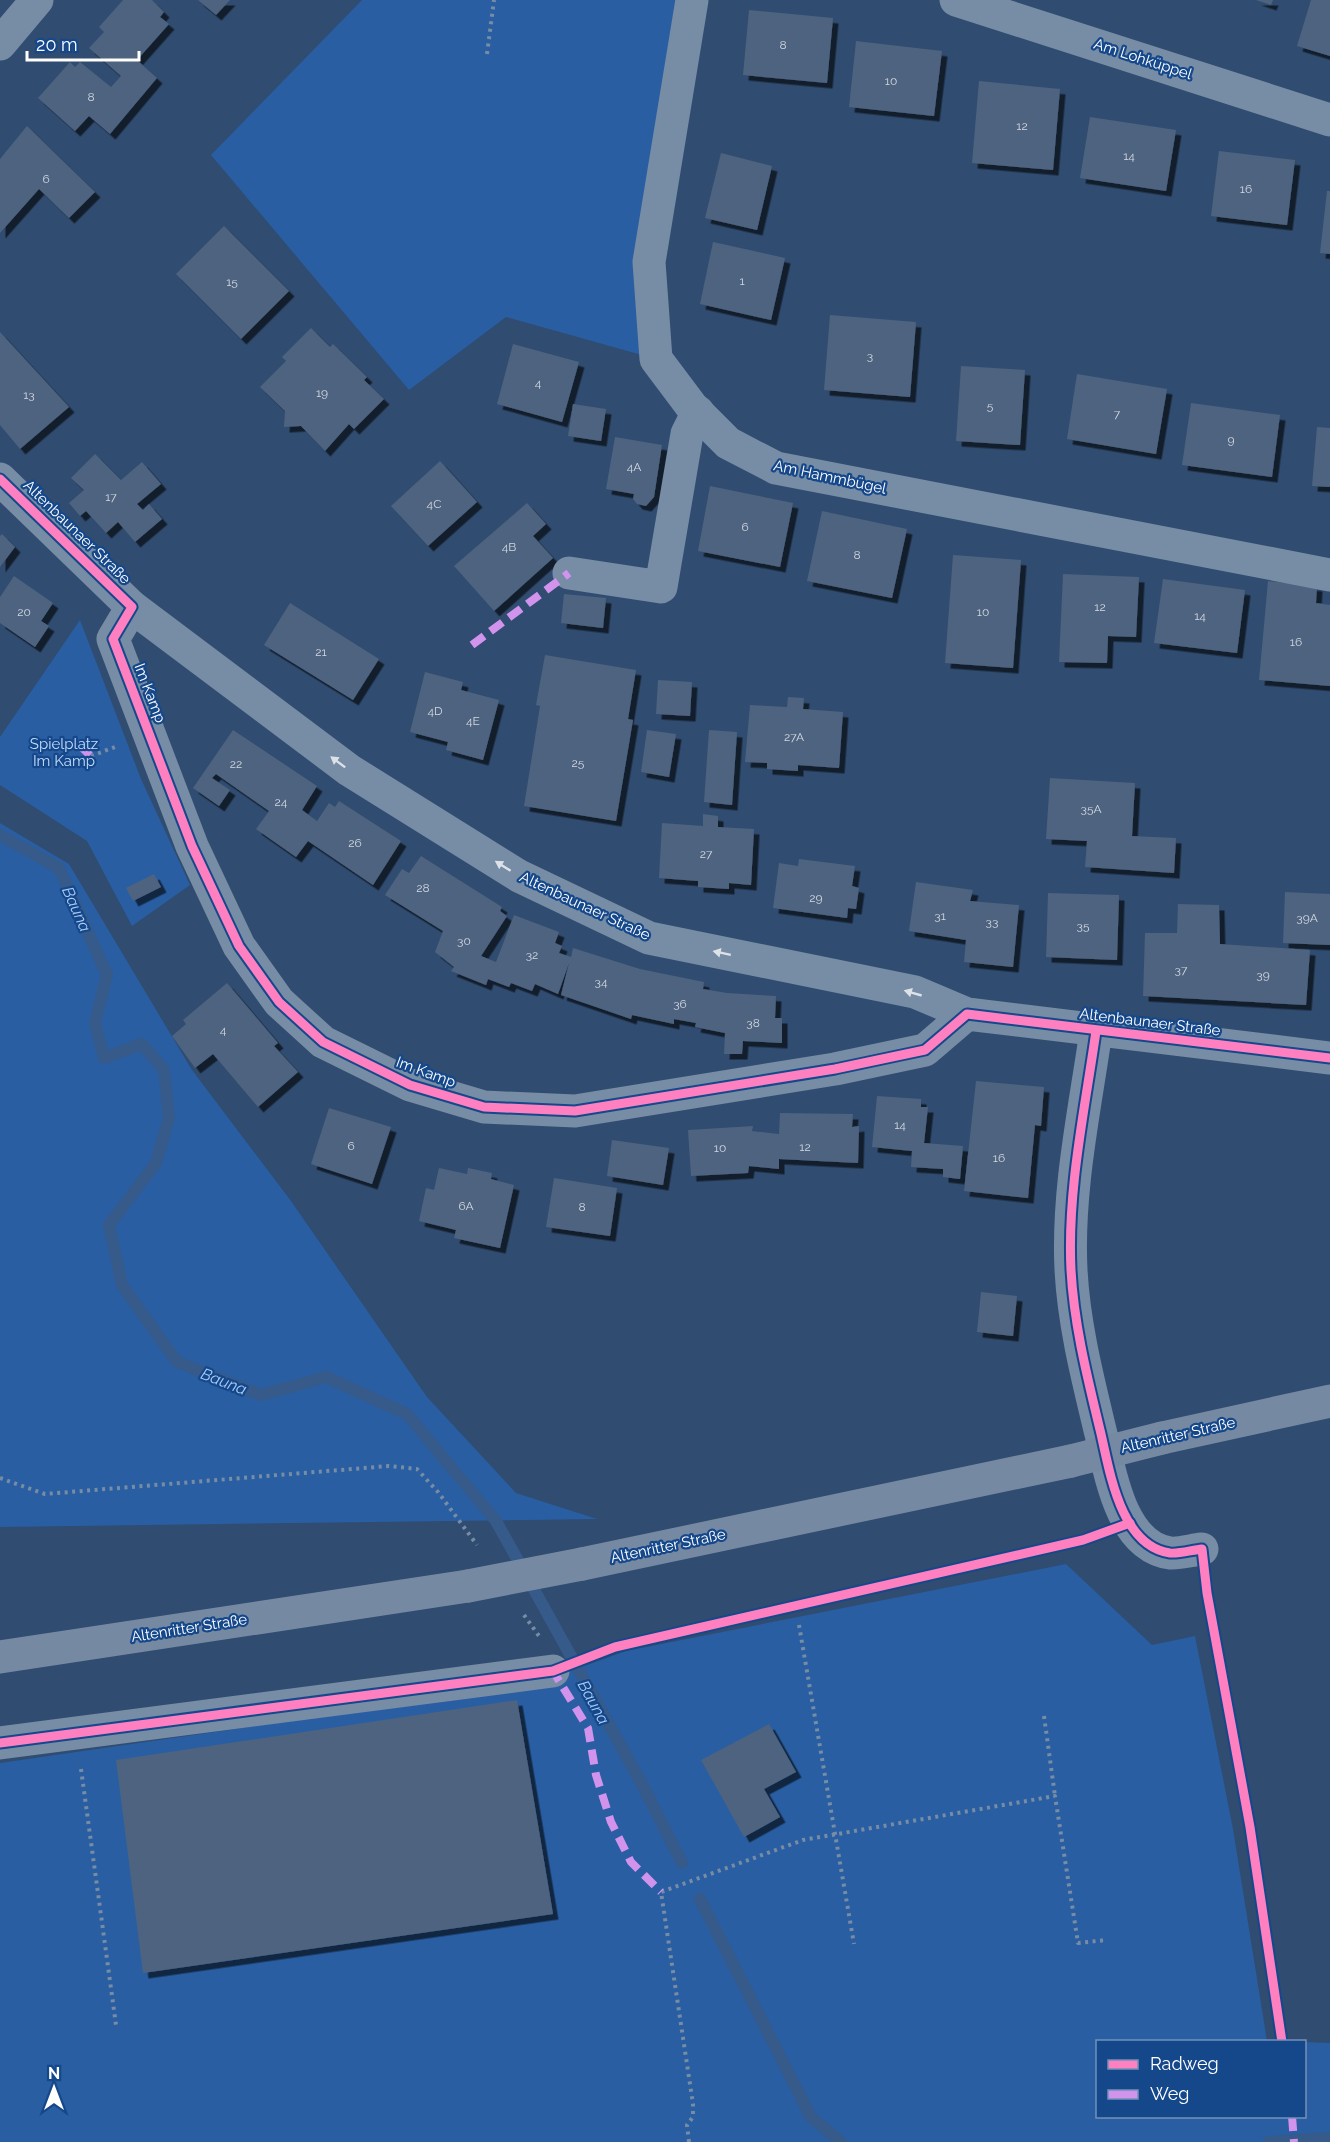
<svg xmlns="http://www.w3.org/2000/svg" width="1330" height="2142" viewBox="0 0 1330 2142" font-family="Raleway,sans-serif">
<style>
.green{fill:#295ea2}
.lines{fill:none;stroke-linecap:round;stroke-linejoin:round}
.stream{stroke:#365a8a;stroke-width:12}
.building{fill:#4d6380;filter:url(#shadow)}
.path{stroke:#778ca5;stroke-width:4;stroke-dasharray:3 4.5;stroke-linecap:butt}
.minor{stroke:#778ca5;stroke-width:33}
.major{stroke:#7689a3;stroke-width:33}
.major-bridge{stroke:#7689a3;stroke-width:33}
.quiet{stroke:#d193ec;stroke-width:8;stroke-dasharray:15 8;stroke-linecap:butt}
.cycleway-casing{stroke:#15488b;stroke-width:13}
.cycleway{stroke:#ff80c0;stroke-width:9}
.oneway{fill:#dde2e8}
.labels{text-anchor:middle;stroke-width:4.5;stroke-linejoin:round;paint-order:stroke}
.number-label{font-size:12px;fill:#d2d8df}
.street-label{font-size:15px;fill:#fff;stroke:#15488b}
.park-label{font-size:15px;fill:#c4ddfb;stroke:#15488b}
.water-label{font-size:16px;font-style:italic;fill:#aaccf6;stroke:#15488b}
</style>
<defs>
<filter id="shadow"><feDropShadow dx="5.5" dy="5.5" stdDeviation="0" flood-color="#0009"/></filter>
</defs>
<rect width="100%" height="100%" fill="#304c70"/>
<!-- green -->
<g class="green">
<path d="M362 0H692L649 262 656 359 506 317 409 390 211 155Z"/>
<path d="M80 620 141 779 190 885 132 926 87 841 0 785V737Z"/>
<path d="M0 823 69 864 192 1070 291 1201 427 1397 516 1493 597 1519 0 1527Z"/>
<path d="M1066 1564 1152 1645 1195 1636 1233 1829 1267 2041 1098 2042V2116H1304L1305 2042 1330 2043V2142H0V1763L526 1687 626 1651Z"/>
</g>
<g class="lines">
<!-- stream -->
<g class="stream">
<path d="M0 835 59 868 107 975 95 1023 104 1058 142 1044 164 1070 169 1118 156 1163 109 1225 122 1285 177 1362 261 1395 326 1377 407 1414 496 1521 643 1786 682 1863"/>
<path d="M700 1899 811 2117 841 2142"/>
<path d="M1269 2142 1330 2138"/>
</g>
</g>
<!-- building -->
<g class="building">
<path d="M123 0H152L164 12 160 17 169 24 137 60 157 78 110 134 89 116 75 131 38 98 70 62 75 67 80 62 111 87 121 76 89 48 104 32 99 27Z"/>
<path d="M198 0H230L216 15Z"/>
<path d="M1256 0H1273L1271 5Z"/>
<path d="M1311 0H1330V56L1297 46Z"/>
<path d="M749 10 833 18 827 83 743 75Z"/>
<path d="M856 41 942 51 934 116 849 107Z"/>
<path d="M979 81 1060 89 1053 170 972 163Z"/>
<path d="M1090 117 1176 130 1166 191 1080 178Z"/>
<path d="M27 126 95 192 69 218 39 189 0 233V159Z"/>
<path d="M1219 151 1295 160 1287 225 1211 216Z"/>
<path d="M721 153 772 166 757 230 705 218Z"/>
<path d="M1327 191H1330V254L1320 253Z"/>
<path d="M224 226 289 291 241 339 176 274Z"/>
<path d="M713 242 785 258 771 320 700 304Z"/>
<path d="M830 315 916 322 910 397 824 390Z"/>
<path d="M311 328 330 347 333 344 367 377 364 380 384 399 354 429 349 424 325 451 301 426 284 427 285 411 260 387 286 361 282 357Z"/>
<path d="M0 332 69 407 20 449 0 425Z"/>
<path d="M513 344 579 362 562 422 497 404Z"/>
<path d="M961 366 1025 370 1020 445 956 441Z"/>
<path d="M1077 374 1167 389 1156 454 1067 439Z"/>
<path d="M1191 403 1280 415 1272 477 1182 465Z"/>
<path d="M573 404 606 409 601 441 568 436Z"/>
<path d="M1317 427 1330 428V487L1312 486Z"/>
<path d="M615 437 662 445 654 497 646 506 637 504 633 499 634 494 606 489Z"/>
<path d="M95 454 121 480 142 462 161 484 137 504 143 510 149 504 162 519 135 542 118 522 106 533 86 511 80 516 69 503 84 490 71 478Z"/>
<path d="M440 461 477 502 428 546 391 506Z"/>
<path d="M710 486 793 503 780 567 698 551Z"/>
<path d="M527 503 546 524 533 536 553 558 494 611 454 566Z"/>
<path d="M822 511 907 529 892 598 807 581Z"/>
<path d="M2 534 15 547 0 567V536Z"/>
<path d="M953 555 1021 560 1013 668 945 663Z"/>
<path d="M1063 574 1139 577 1136 637 1108 636 1107 663 1059 662Z"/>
<path d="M14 576 53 603 41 621 49 626 35 647 0 623V597Z"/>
<path d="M1163 579 1245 590 1237 653 1154 643Z"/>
<path d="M1268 581 1317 586 1316 603 1330 605V686L1259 680Z"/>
<path d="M564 594 606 598 603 628 561 623Z"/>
<path d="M290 603 379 659 353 700 264 645Z"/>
<path d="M545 655 636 670 628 719 633 720 616 821 524 806 540 706 536 705Z"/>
<path d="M425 672 463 682 461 690 499 700 483 760 446 750 448 742 410 732Z"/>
<path d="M658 680 692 682 690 716 656 714Z"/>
<path d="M788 697 804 698 803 709 843 712 839 768 798 765V771L767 769V763L745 762 750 705 787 707Z"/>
<path d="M233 730 317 786 302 810 317 821 329 803 335 807 339 801 401 841 373 885 308 841 296 857 256 829 269 811 216 774 212 778 230 790 219 806 193 788Z"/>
<path d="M647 730 676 734 669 777 641 772Z"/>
<path d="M709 730 737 732 732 805 704 802Z"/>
<path d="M1050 778 1135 783 1132 836 1176 838 1174 873 1085 867 1087 841 1046 839Z"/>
<path d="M703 814 718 816V827L754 829 751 885 729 883V889L698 887V881L659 878 662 823 703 826Z"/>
<path d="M421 856 502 907 500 911 507 916 481 956 496 962 514 915 559 932 555 943 562 946 559 953 571 957 573 948 640 969 704 982 703 989 727 993 776 996 775 1018H782V1043L743 1041 742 1054H724L725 1033 695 1027 696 1023 674 1019V1024L632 1015 631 1019 561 995 569 963 558 994 535 984 532 991 511 983 509 987 488 979 486 985 451 971 454 967 435 952 443 931 385 895 402 869 409 873Z"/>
<path d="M799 859 855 866 852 886 859 888 856 909 848 908 847 918 773 908 779 863 798 866Z"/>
<path d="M154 874 161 887 133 901 126 888Z"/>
<path d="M916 882 973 890 970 901 1019 905 1013 967 964 962 966 940 909 931Z"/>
<path d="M1285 892 1330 894V945L1283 943Z"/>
<path d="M1048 893 1119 895 1117 960 1046 957Z"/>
<path d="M1178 904 1219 905 1220 944 1310 950 1306 1005 1143 996 1145 933H1177Z"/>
<path d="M227 983 278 1043 274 1046 298 1072 258 1107 213 1054 195 1068 172 1036 186 1024 183 1020Z"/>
<path d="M976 1081 1044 1087 1041 1126 1035 1125 1028 1198 964 1191Z"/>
<path d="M877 1096 921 1099V1107H928L924 1143 963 1146 960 1179 943 1177V1169L911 1167 912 1151 872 1147Z"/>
<path d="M329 1108 391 1127 372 1184 311 1164Z"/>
<path d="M780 1113 853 1114 852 1127 859 1126 858 1163 779 1159V1169L749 1166 748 1173 691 1176 688 1130 753 1126 752 1131 779 1134Z"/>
<path d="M612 1140 669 1148 663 1185 607 1176Z"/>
<path d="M439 1168 467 1174 468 1168 492 1173 491 1179 514 1185 500 1248 454 1238 456 1230 419 1221 426 1188 434 1190Z"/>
<path d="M554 1178 617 1188 610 1236 546 1227Z"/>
<path d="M981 1292 1017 1296 1013 1336 977 1332Z"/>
<path d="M517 1700 553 1914 143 1973 116 1760Z"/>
<path d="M769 1724 796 1772 764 1789 780 1817 744 1837 701 1760Z"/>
</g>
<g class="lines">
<!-- path -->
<g class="path">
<path d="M487 54 494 0"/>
<path d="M91 756 115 747"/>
<path d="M0 1478 45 1494 389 1466 417 1469 438 1492 477 1545"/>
<path d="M524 1615 539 1636"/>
<path d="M799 1625 854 1944"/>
<path d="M1044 1716 1055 1796"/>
<path d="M81 1769 116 2025"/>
<path d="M689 2142 687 2125 693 2117V2104L661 1892 803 1840 1055 1796 1078 1943 1106 1940"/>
</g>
<!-- minor -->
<g class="minor">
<path d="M692 0 649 262 656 359 692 407 728 443 776 468 1330 575"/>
<path d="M956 0 1330 120"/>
<path d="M0 44 37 0"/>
<path d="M0 479 132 607 349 770 519 876 649 938 915 992 967 1014 1330 1058"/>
<path d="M569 573 661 587 687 434 698 412"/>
<path d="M132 607 113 639 192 846 239 946 279 1002 323 1042 410 1085 484 1107 575 1111 835 1069 925 1050 967 1014"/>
<path d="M1096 1031C1085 1109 1067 1190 1071 1270 1074 1326 1088 1380 1101 1434 1110 1473 1121 1546 1170 1553 1179 1554 1192 1550 1202 1549"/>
<path d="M0 1743 553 1671"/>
</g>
<!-- major -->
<g class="major">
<path d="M1162 1438 1330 1401"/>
<path d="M582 1564 1071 1461"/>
<path d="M0 1657 468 1586"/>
</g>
<!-- major-bridge -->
<g class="major-bridge">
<path d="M1071 1461 1162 1438"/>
<path d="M468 1586 582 1564"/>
</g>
<!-- quiet -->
<g class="quiet">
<path d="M472 645 569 573"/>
<path d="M79 745 91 756"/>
<path d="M556 1670 553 1671 588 1728 596 1775 611 1822 631 1862 661 1892"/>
<path d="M1292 2116 1294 2142"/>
</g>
<defs>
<g id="cycleway">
<path d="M0 479 132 607 113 639 192 846 239 946 279 1002 323 1042 410 1085 484 1107 575 1111 835 1069 925 1050 967 1014 1330 1058"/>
<path d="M1096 1031C1085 1109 1067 1190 1071 1270 1074 1326 1088 1380 1101 1434 1110 1473 1121 1546 1170 1553 1179 1554 1192 1550 1202 1549L1207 1593 1250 1827 1282 2042"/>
<path d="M0 1743 553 1671 615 1647 1083 1540 1130 1523"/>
</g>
</defs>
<!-- cycleway casing -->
<use href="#cycleway" class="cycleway-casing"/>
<!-- cycleway -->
<use href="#cycleway" class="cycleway"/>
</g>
<!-- one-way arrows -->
<defs><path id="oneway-solid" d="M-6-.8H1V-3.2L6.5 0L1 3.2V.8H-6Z" transform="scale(1.5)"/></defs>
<g class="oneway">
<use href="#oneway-solid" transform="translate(338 762) rotate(-143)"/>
<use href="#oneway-solid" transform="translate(503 866) rotate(-148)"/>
<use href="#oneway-solid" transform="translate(722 953) rotate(-168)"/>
<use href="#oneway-solid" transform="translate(913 993) rotate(-164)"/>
</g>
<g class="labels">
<!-- number labels -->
<g class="number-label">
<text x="783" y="49">8</text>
<text x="891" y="85">10</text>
<text x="91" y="101">8</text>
<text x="1022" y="130">12</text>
<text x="1129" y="160">14</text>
<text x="46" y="183">6</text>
<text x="1246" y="193">16</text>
<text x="742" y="285">1</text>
<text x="232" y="286">15</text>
<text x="870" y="360">3</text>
<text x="538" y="387">4</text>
<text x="322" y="397">19</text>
<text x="29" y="399">13</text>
<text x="990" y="410">5</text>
<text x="1117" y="418">7</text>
<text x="1231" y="444">9</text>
<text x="634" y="471">4A</text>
<text x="111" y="501">17</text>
<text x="434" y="508">4C</text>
<text x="745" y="531">6</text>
<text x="509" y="551">4B</text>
<text x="857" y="559">8</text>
<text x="1100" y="611">12</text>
<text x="24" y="616">20</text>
<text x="983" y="616">10</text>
<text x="1200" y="620">14</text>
<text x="1296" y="646">16</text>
<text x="321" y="656">21</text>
<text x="435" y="715">4D</text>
<text x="473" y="725">4E</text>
<text x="794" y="741">27A</text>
<text x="578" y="767">25</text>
<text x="236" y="768">22</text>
<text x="281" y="806">24</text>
<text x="1091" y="813">35A</text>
<text x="355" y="847">26</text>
<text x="706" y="858">27</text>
<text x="423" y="892">28</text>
<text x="816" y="902">29</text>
<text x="940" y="920">31</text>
<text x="1307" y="922">39A</text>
<text x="992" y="926">33</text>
<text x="1083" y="930">35</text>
<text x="464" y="945">30</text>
<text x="532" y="959">32</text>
<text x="1181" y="974">37</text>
<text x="1263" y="979">39</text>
<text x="601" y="986">34</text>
<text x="680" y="1008">36</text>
<text x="753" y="1027">38</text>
<text x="223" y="1034">4</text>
<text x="900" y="1129">14</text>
<text x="351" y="1150">6</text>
<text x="805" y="1151">12</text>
<text x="720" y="1152">10</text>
<text x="999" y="1162">16</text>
<text x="466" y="1210">6A</text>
<text x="582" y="1211">8</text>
</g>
<!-- street labels -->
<g class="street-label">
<text transform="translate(1143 59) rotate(18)" y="5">Am Lohküppel</text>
<text transform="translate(830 477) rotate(12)" y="5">Am Hammbügel</text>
<text transform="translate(77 532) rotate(44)" y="5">Altenbaunaer Straße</text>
<text transform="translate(150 693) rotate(69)" y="5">Im Kamp</text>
<text transform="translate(585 906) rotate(25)" y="5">Altenbaunaer Straße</text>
<text transform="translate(1150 1022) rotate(7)" y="5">Altenbaunaer Straße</text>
<text transform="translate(426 1072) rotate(20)" y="5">Im Kamp</text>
<text transform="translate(1178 1435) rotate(-13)" y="5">Altenritter Straße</text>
<text transform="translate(668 1546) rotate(-12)" y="5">Altenritter Straße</text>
<text transform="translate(189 1628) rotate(-9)" y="5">Altenritter Straße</text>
</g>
<!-- park labels -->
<g class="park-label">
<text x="64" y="749">Spielplatz<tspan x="64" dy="17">Im Kamp</tspan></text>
</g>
<!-- water labels -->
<g class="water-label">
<text transform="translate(77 909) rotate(66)" y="6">Bauna</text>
<text transform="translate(224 1381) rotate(21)" y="6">Bauna</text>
<text transform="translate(594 1702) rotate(61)" y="6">Bauna</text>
</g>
</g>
<!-- legend -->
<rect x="1096" y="2040" width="210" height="78" fill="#15488b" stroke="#7391b9" stroke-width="1.5"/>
<rect x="1108" y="2060" width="30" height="9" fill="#ff80c0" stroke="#7391b9" stroke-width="1.5"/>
<text x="1150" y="2070" font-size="18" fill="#ffffff">Radweg</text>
<rect x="1108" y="2090" width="30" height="9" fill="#d193ec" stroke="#7391b9" stroke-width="1.5"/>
<text x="1150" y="2100" font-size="18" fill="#ffffff">Weg</text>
<!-- north arrow -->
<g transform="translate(54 2088)" stroke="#15488b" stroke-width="4.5" paint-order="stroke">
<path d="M0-4.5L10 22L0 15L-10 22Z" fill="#ffffff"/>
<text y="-9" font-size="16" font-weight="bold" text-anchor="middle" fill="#ffffff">N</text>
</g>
<!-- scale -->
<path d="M27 51v9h112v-9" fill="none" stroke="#ffffff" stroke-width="3"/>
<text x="36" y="51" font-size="18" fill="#ffffff" stroke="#15488b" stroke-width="4.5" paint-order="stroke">20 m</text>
</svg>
